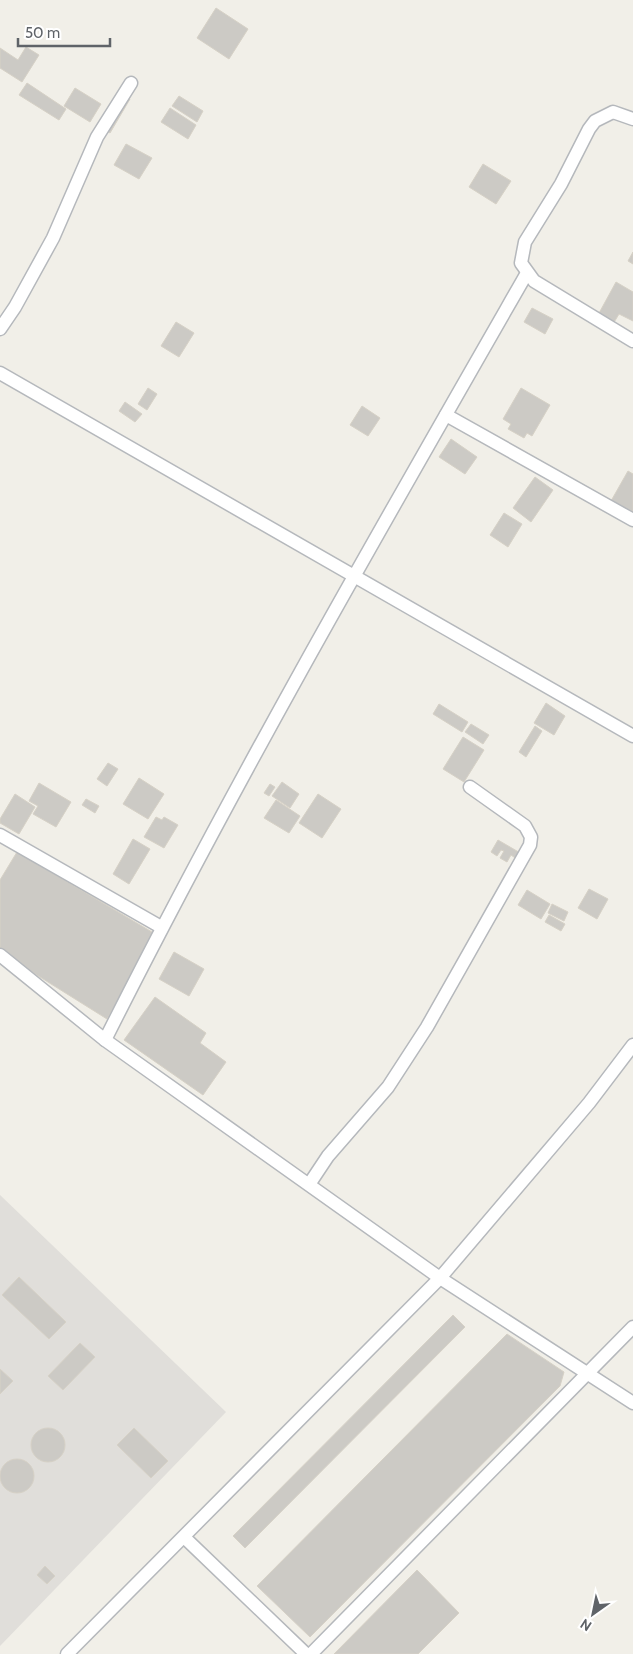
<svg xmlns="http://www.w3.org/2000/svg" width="633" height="1654" viewBox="0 0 633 1654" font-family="Cabin,sans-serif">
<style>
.industrial{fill:#e0deda}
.building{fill:#cccac5;stroke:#d6d1c6}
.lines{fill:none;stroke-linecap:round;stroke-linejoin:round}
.minor-casing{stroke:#b5b8bc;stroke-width:15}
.minor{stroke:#fff;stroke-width:12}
</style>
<rect width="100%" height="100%" fill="#f1efe8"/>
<!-- industrial -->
<path class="industrial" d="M0 1195 226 1412 0 1646Z"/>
<!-- building -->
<g class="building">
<path d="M216 8 248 29 229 59 197 38Z"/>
<path d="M26 47 39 55 22 82 0 68V48L18 60Z"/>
<path d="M27 83 66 109 59 120 19 95Z"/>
<path d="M75 88 101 104 90 122 64 106Z"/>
<path d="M119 92 130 99 110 133 98 125Z"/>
<path d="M179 96 203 111 197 122 172 106Z"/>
<path d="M170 108 196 125 188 139 161 122Z"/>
<path d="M126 144 152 158 139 179 114 165Z"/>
<path d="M483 164 511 181 496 204 469 187Z"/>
<path d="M633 252V264L628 261Z"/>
<path d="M616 282 633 292V321L619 314 613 324 598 315Z"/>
<path d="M532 308 553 319 545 334 524 322Z"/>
<path d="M176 322 194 333 179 357 161 346Z"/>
<path d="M148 388 157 394 147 410 138 404Z"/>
<path d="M521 388 550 405 532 436 527 433 524 438 508 429 511 424 503 419Z"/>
<path d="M125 402 142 414 135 422 119 411Z"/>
<path d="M362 406 380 418 368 436 350 425Z"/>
<path d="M451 439 477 457 465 474 439 457Z"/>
<path d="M628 471 633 474V515L611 501Z"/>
<path d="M535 477 553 490 531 522 513 508Z"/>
<path d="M504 513 522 524 508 547 490 535Z"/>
<path d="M546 703 565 716 554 735 534 723Z"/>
<path d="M439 704 468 722 462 732 433 714Z"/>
<path d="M471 724 489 735 483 744 465 732Z"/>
<path d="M535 726 542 731 526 757 519 752Z"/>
<path d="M463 737 484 750 464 782 443 769Z"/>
<path d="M108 763 118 769 107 786 97 779Z"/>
<path d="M139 778 164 794 148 819 123 804Z"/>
<path d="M282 782 299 794 290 808 272 796Z"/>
<path d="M39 783 71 802 56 827 33 814 38 806 29 801Z"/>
<path d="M270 784 275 787 269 796 264 793Z"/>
<path d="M15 794 35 807 19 834 0 823V819Z"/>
<path d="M318 794 341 809 322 838 299 823Z"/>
<path d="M86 799 99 806 95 813 82 805Z"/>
<path d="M276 800 300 816 289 833 264 818Z"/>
<path d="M156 817 162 820 164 817 178 825 164 848 144 837Z"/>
<path d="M133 839 150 849 129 884 113 874Z"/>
<path d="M498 840 522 854 518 860 511 855 507 862 500 858 504 851 501 850 497 856 491 852Z"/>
<path d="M17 852 157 935 107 1019 0 952V880Z"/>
<path d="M589 889 608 899 597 919 578 908Z"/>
<path d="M527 890 550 904 541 919 518 905Z"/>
<path d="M552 904 568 912 564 921 548 913Z"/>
<path d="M549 915 565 924 561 931 545 922Z"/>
<path d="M174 952 204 969 189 996 159 979Z"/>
<path d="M155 997 206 1033 200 1043 226 1062 203 1095 124 1040Z"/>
<path d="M19 1277 66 1322 49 1339 2 1295Z"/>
<path d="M453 1315 465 1327 245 1548 233 1536Z"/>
<path d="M507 1334 564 1372 560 1386 310 1637 257 1586Z"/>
<path d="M80 1343 95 1357 63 1390 48 1376Z"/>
<path d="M0 1369 13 1381 0 1394Z"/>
<path d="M134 1428 168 1461 151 1478 117 1445Z"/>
<circle cx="48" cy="1445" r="17"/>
<circle cx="17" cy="1476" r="17"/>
<path d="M45 1566 55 1576 47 1584 37 1575Z"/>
<path d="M417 1570 459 1613 418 1654H334Z"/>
</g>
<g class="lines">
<defs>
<g id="minor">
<path d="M633 119 613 112 595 121 589 129 561 184 525 242 521 263 534 281 633 341"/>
<path d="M0 329 15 307 53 238 97 137 131 83"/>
<path d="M0 373 633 736"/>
<path d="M446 415 633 520"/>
<path d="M0 835 161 927"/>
<path d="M0 955 105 1040 440 1278 633 1403"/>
<path d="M105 1040C236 779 382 526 527 273"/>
<path d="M310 1183 328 1156 388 1087 427 1027 530 845 531 837 525 826 470 787"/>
<path d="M185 1538 306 1654"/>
<path d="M67 1654 440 1278 589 1103 633 1045"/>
<path d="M311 1654 633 1327"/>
</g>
</defs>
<!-- minor casing -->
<use href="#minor" class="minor-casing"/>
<!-- minor -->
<use href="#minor" class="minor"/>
</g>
<!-- north arrow -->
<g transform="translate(593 1614) rotate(213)" stroke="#ffffff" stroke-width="4" paint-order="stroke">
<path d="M0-4L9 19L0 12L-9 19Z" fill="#5f6368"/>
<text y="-8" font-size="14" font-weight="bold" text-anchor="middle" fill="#5f6368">N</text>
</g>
<!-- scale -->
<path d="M18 38v8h92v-8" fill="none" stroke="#5f6368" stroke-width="2.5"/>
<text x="25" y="38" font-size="15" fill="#5f6368" stroke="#ffffff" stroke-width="4" paint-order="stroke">50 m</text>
</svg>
